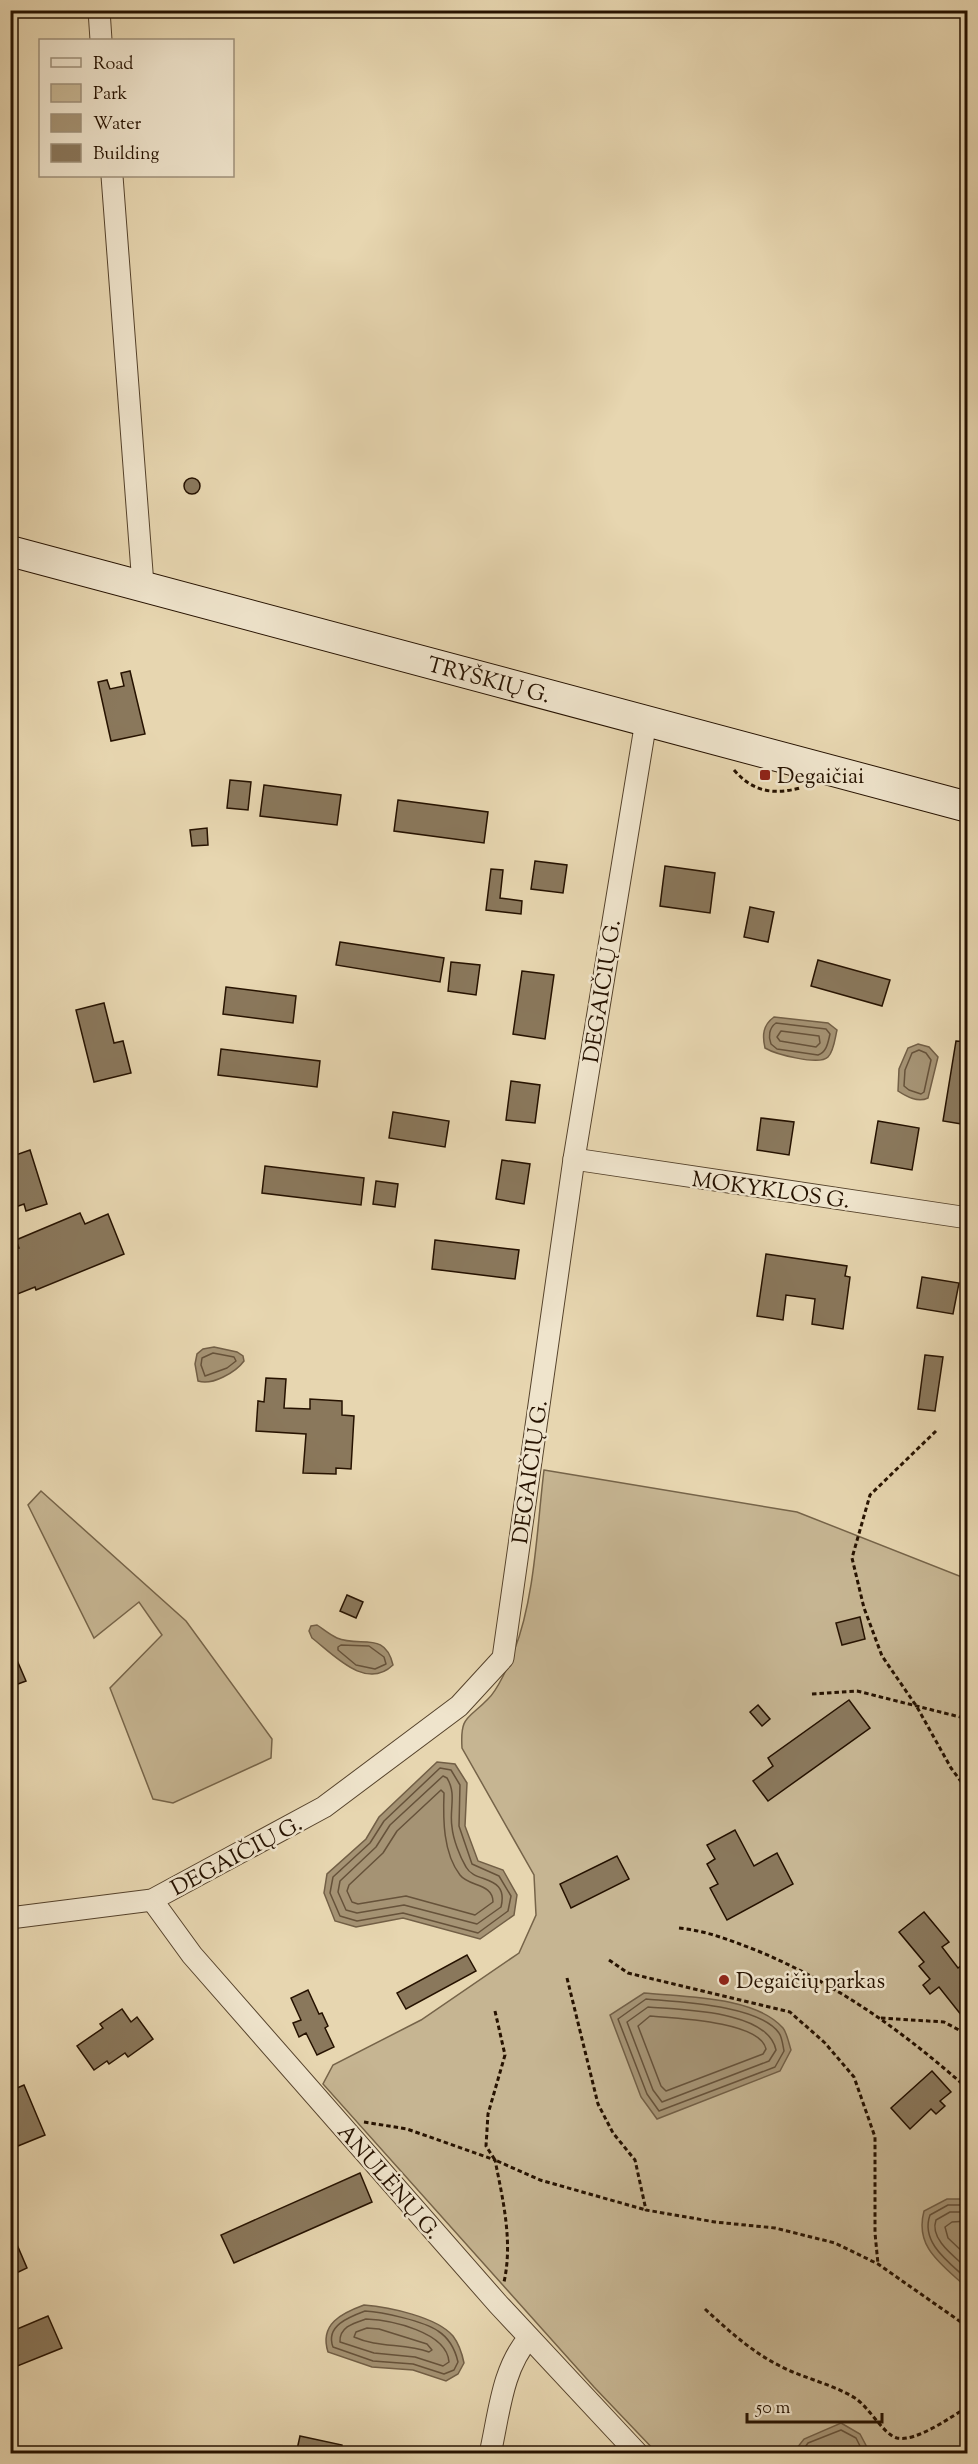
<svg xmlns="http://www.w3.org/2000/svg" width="978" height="2464" viewBox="0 0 978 2464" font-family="'Sorts Mill Goudy',serif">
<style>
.green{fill:#c6b592;stroke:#766449;stroke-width:1.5}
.water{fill:#a59374;stroke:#725f46;stroke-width:1.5}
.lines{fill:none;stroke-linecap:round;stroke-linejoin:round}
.shore{stroke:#66523a;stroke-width:1.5}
.building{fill:#8a785c;stroke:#261200;stroke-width:1.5}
.minor-casing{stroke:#56432c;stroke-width:23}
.secondary-casing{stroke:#261200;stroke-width:32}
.path{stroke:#261200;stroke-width:3;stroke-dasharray:4.5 3;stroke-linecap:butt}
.minor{stroke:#efe4cc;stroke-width:21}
.secondary{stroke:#efe4cc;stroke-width:30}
.poi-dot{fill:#8f2418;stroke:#efe4cc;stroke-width:2}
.labels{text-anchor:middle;stroke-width:5;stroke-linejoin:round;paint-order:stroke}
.street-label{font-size:22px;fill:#261200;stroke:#efe4cc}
.poi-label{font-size:22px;fill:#261200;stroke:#efe4cc;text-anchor:start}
</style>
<rect width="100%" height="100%" fill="#e7d6b0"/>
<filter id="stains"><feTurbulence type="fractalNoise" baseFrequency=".00333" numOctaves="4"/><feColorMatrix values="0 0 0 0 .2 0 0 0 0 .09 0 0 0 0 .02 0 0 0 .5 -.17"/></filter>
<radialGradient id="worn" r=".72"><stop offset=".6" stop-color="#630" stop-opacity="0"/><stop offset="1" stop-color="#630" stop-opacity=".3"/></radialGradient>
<!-- green -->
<g class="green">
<path d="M544 1470 797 1512 967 1579V2453H657L594 2387 323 2084 333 2065 421 2020 519 1953 536 1915 534 1875 462 1748C460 1715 468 1720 488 1699 497 1691 510 1663 514 1651 535 1598 537 1527 544 1470Z"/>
<path d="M41 1491 186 1621 272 1739 271 1758 173 1803 153 1799 110 1688 162 1635 139 1602 94 1638 28 1505Z"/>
</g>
<!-- water -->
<g class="water">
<path d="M774 1017 828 1023 837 1030C835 1038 834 1051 828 1057 819 1066 775 1054 765 1048 762 1035 763 1025 774 1017Z"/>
<path d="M918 1044 929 1047 938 1057 928 1098C918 1103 907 1097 898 1091L899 1069 908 1048Z"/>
<path d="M214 1347 237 1352 243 1356 244 1361C236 1372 212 1386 198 1381L195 1364 197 1354 203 1349Z"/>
<path d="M317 1625C323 1629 330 1635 337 1638 360 1648 385 1630 393 1665 366 1691 334 1655 312 1638L309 1631 311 1626Z"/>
<path d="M437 1762 455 1764 467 1783 465 1826 478 1861 503 1870 517 1895 514 1915 480 1939 403 1918 356 1927 335 1921 324 1893 327 1874 366 1839 379 1817Z"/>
<path d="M644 1993C683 1997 755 1996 783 2028 787 2033 789 2044 791 2050L780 2071 657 2119 641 2097 610 2015Z"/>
<path d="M947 2199H967V2288C943 2265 914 2248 924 2211Z"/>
<path d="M364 2305C389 2307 437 2317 453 2336 459 2344 462 2353 464 2363L458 2374 446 2381 413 2370 372 2367 328 2352C319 2324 342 2313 364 2305Z"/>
<path d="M841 2423 860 2434 870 2453H793L804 2439Z"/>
</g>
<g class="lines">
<!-- shore -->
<g class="shore">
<path d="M776 1023 826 1029 830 1034C828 1042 827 1052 818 1055L777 1049 771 1044C768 1037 769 1028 776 1023Z"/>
<path d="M781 1031 819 1036 820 1043 816 1047 780 1041 777 1037Z"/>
<path d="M919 1050 926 1053 931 1060 924 1092 921 1094 909 1090 904 1086 905 1070 912 1053Z"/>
<path d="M213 1353 234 1357 236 1361 227 1368 205 1376 201 1365 202 1358Z"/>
<path d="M341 1645 369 1646 384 1657 386 1664 375 1669 356 1665 338 1650V1647Z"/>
<path d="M440 1768 451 1770 460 1785 459 1826 472 1864 499 1876 511 1896 508 1911 478 1933 403 1913 357 1921 340 1916 330 1893 333 1877 370 1843 384 1821Z"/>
<path d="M443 1776 447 1778C457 1794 449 1810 452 1827 453 1839 460 1857 466 1867 475 1884 509 1874 501 1907L477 1924 404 1905 357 1913 346 1910 338 1892 340 1881 376 1847 390 1825Z"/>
<path d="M441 1790 444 1793C443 1819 443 1853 460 1875 469 1887 493 1883 493 1902L475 1915 406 1896 358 1904 352 1902 347 1891 349 1885 383 1853 397 1831Z"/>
<path d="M646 1999C679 2002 759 2005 779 2033 782 2037 783 2046 784 2051L775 2067 659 2111 647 2094 618 2019Z"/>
<path d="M648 2007C681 2010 768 2010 776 2050L769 2061 662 2102 653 2090 627 2022Z"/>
<path d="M650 2016C674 2018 760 2021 766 2049L763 2054 666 2091 661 2086 638 2026Z"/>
<path d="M968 2205H948L930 2215C920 2243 950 2263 968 2280"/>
<path d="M968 2212H950L936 2220C929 2239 955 2257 968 2269"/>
<path d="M968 2221 952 2222 945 2227 948 2238 968 2257"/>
<path d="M365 2311C382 2312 424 2321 438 2331 449 2338 455 2349 458 2362L454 2370 444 2374 413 2364 373 2361 333 2347C325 2326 349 2317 365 2311Z"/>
<path d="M366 2319C391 2320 447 2332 449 2362L443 2366 415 2357 374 2353 340 2342C339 2327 354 2323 366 2319Z"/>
<path d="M367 2328 379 2329 427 2344 432 2350 429 2352C405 2343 378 2348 354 2337L356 2332Z"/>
<path d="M800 2454 808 2443 841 2430 856 2438 864 2454"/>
</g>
</g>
<!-- building -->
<g class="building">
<circle cx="192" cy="486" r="8"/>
<path d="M130 671 145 734 111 741 98 682 107 680 110 689 124 686 121 673Z"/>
<path d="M230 780 251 782 248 810 227 808Z"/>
<path d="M264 785 341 795 337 825 260 816Z"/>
<path d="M398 800 488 812 484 843 394 831Z"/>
<path d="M207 828 208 845 192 846 190 830Z"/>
<path d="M535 861 567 865 563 893 531 889Z"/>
<path d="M665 866 715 873 710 913 660 906Z"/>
<path d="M491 869 503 870 500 898 522 901 521 914 486 910Z"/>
<path d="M750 907 774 912 768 942 744 937Z"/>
<path d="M340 942 444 958 440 982 336 965Z"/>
<path d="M818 960 890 980 882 1006 811 986Z"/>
<path d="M451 962 480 965 476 995 448 991Z"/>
<path d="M522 971 554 975 545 1039 513 1034Z"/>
<path d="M226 987 296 996 293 1023 223 1014Z"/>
<path d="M104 1003 114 1043 123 1041 131 1073 94 1082 76 1010Z"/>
<path d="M956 1041 968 1042V1125L943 1121Z"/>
<path d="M221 1049 320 1061 317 1087 218 1075Z"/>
<path d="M511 1081 540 1085 535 1123 506 1120Z"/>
<path d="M393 1112 449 1121 445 1147 389 1138Z"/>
<path d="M761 1118 794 1122 789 1155 757 1150Z"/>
<path d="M878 1121 919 1128 912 1170 871 1163Z"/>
<path d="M30 1150 47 1204 26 1211 24 1204 10 1209V1157Z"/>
<path d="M502 1160 530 1164 524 1204 496 1199Z"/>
<path d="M265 1166 364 1178 361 1205 262 1193Z"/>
<path d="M376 1181 398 1184 395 1207 373 1204Z"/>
<path d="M80 1213 85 1224 108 1214 124 1254 36 1290 35 1287 10 1297V1251L19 1248 16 1240Z"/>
<path d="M435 1240 519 1250 515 1279 432 1269Z"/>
<path d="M766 1254 847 1266 845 1276 850 1277 843 1329 812 1324 815 1299 786 1295 783 1320 757 1316Z"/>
<path d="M922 1277 959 1283 953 1314 917 1308Z"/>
<path d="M925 1355 943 1357 935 1411 918 1409Z"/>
<path d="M266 1378 286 1379 284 1408 310 1409V1399L342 1401V1415L354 1416 351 1469 336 1468V1474L303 1473 306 1434 256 1431 258 1401 264 1402Z"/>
<path d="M347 1595 363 1602 356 1618 340 1611Z"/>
<path d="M860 1617 865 1639 842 1645 836 1623Z"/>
<path d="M10 1644 26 1681 10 1687Z"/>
<path d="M849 1700 870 1728 768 1801 753 1781 773 1766 768 1758Z"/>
<path d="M758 1705 770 1719 762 1726 750 1712Z"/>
<path d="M735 1830 754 1866 777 1853 793 1884 727 1920 710 1888 718 1884 707 1864 715 1859 707 1845Z"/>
<path d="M617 1856 629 1879 571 1908 560 1884Z"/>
<path d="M924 1912 949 1942 942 1947 958 1968 962 1965 968 1971V2012L962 2016 939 1987 930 1994 923 1985 930 1979 919 1966 924 1962 899 1932Z"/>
<path d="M467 1955 476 1971 406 2009 397 1993Z"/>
<path d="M308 1990 319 2014 322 2013 328 2026 325 2028 334 2047 317 2055 306 2033 299 2037 293 2023 301 2020 291 1998Z"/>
<path d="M122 2009 131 2022 137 2017 153 2039 128 2057 125 2053 109 2064 107 2061 94 2070 77 2046 103 2028 100 2024Z"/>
<path d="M932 2071 951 2092 940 2101 945 2106 936 2114 931 2109 910 2129 891 2108Z"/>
<path d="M24 2085 45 2135 18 2146 10 2128V2091Z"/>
<path d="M360 2173 372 2202 234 2263 221 2235Z"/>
<path d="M15 2240 27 2268 10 2276V2242Z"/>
<path d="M48 2316 62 2348 10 2369V2332Z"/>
<path d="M300 2436 342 2445 341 2454H296Z"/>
</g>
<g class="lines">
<defs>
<g id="minor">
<path d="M99 10 101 40"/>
<path d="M112 176 143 585"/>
<path d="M574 1159 968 1218"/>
<path d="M152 1900 192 1955 498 2304 638 2454"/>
<path d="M10 1918 152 1900 324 1807 459 1706 503 1658 574 1159 646 721"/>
<path d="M490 2454C499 2415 502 2368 529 2338"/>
</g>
<g id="secondary">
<path id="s1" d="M10 551 968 807"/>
</g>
</defs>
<!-- minor casing -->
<use href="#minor" class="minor-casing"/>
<!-- secondary casing -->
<use href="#secondary" class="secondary-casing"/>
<!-- path -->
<g class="path">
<path d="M734 770C753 792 773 795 800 788"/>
<path d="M936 1431 870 1495 852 1558 864 1608 882 1656 917 1707 951 1768 968 1791"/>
<path d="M812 1694 857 1691 968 1719"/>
<path d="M679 1928C708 1931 732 1941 758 1951 837 1984 904 2032 968 2089"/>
<path d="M609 1960 628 1973 790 2012 825 2043 854 2077 875 2137V2233L878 2264"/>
<path d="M567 1978 598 2104 613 2133 635 2160 646 2210 715 2222 775 2228 835 2243 878 2264 968 2327"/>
<path d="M495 2011 505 2055 488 2114 486 2146 495 2160 540 2180 646 2210"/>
<path d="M881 2018 944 2022 959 2030 968 2038"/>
<path d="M364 2122 407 2129 495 2160C503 2200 513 2242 504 2282"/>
<path d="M705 2309C729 2331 753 2353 782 2367 806 2379 832 2384 855 2398 869 2407 884 2435 897 2438 917 2442 950 2417 968 2407"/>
</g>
<!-- minor -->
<use href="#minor" class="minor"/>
<!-- secondary -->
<use href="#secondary" class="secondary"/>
</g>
<!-- markers -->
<g class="poi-dot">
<rect x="759" y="769" width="12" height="12" rx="3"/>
<circle cx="724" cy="1980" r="6"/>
</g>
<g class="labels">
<!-- street labels -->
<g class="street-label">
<text dy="8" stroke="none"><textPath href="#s1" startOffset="496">TRYŠKIŲ G.</textPath></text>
<text transform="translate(601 991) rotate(-81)" y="8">DEGAIČIŲ G.</text>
<text transform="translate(771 1189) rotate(8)" y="8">MOKYKLOS G.</text>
<text transform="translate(529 1472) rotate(-82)" y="8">DEGAIČIŲ G.</text>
<text transform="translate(236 1855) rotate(-28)" y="8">DEGAIČIŲ G.</text>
<text transform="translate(390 2181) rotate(49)" y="8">ANULĖNŲ G.</text>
</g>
<!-- poi labels -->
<g class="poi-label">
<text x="777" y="783">Degaičiai</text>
<text x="736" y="1988">Degaičių parkas</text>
</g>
</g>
<!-- margin -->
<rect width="978" height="2464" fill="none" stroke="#e7d6b0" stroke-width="36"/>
<rect x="12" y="12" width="954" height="2440" fill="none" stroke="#261200" stroke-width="3"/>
<rect x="18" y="18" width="942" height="2428" fill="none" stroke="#261200" stroke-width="1.5"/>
<!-- legend -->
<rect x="39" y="39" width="195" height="138" fill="#efe4cc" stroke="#9f907a" stroke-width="1.5"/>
<rect x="51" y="58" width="30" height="9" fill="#efe4cc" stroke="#9f907a" stroke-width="1.5"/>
<text x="93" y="69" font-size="18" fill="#261200">Road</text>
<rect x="51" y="84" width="30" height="18" fill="#c6b592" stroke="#9f907a" stroke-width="1.5"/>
<text x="93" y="99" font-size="18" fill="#261200">Park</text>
<rect x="51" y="114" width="30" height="18" fill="#a59374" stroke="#9f907a" stroke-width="1.5"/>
<text x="93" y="129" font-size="18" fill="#261200">Water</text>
<rect x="51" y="144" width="30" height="18" fill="#8a785c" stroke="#9f907a" stroke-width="1.5"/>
<text x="93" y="159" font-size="18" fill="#261200">Building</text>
<!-- scale -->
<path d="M747 2413v9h135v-9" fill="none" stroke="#261200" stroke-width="3"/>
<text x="756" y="2413" font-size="18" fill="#261200" stroke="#efe4cc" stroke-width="4.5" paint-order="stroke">50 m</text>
<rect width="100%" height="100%" filter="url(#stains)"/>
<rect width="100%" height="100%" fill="url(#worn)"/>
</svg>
